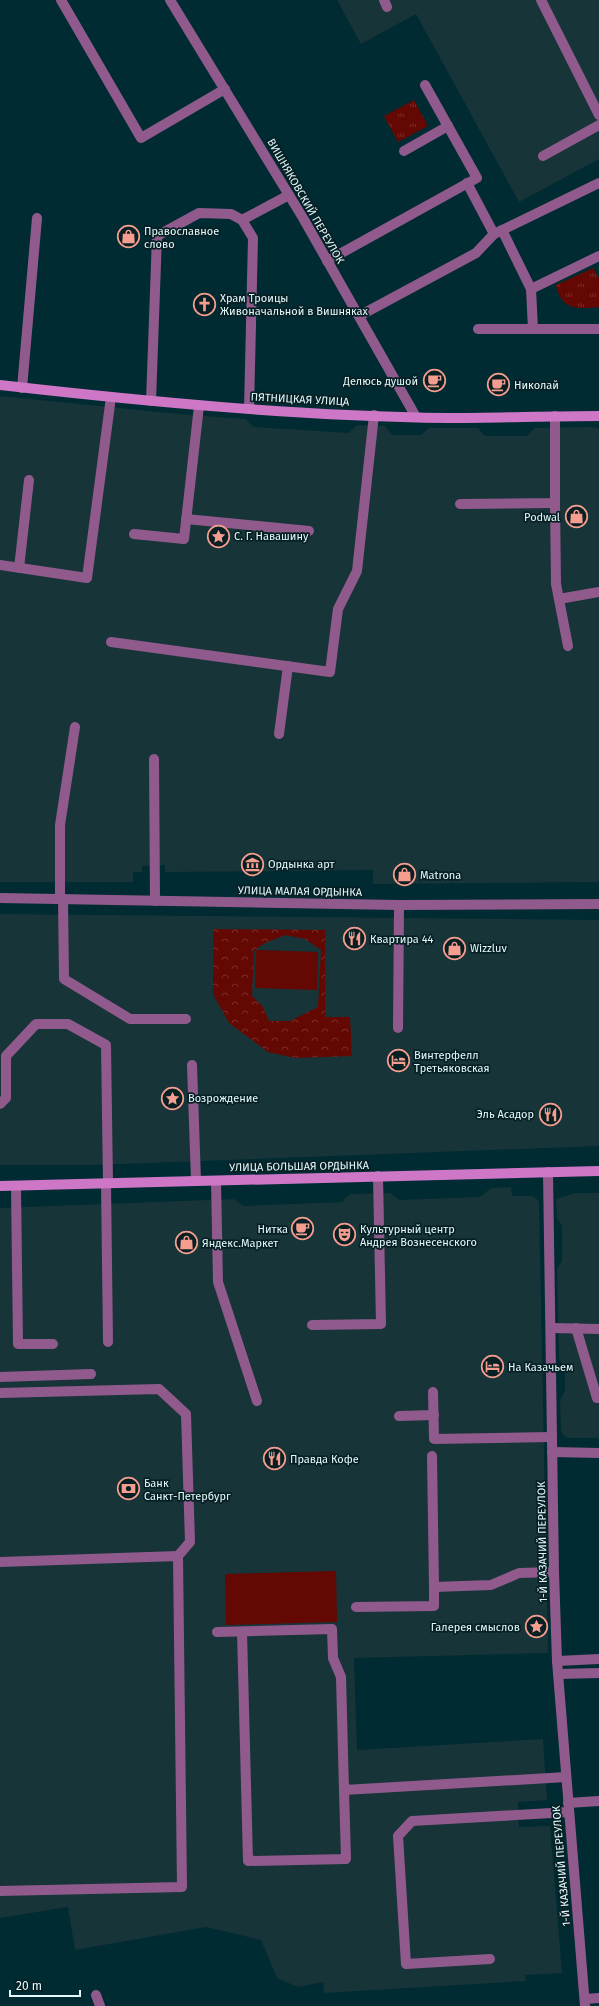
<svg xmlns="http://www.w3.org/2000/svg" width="599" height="2006" viewBox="0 0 599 2006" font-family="'Fira Sans',sans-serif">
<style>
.built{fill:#173438}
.grass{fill:url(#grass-tufts)}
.forest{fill:url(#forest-crowns);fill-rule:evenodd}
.pitch{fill:#640803}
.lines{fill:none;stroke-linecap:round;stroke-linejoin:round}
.lane{stroke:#905b8c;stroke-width:10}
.street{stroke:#905b8c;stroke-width:10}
.secondary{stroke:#ce77c7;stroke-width:10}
.labels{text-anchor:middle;stroke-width:3.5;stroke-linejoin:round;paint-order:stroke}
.street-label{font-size:11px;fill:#e4fafe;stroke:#072024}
.poi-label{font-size:11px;fill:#e4fafe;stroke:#072024;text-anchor:start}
</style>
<defs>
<pattern id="grass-tufts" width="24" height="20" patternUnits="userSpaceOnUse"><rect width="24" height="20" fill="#640803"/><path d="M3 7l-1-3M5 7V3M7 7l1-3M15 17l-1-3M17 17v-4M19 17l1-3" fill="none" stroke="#7a2d29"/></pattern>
<pattern id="forest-crowns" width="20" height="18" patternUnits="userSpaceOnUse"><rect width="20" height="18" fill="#640803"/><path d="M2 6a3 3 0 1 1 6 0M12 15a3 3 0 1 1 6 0" fill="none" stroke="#7a2d29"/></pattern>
</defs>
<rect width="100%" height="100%" fill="#002b32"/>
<!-- built -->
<g class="built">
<path d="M337 0H599V159L519 202 416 14 361 44Z"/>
<path d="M0 396 189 415 246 419 253 427 349 433 357 425 385 426 392 435H421L429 428H478L485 436H527L535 428 593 427 599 429V882L373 884V870L165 872V865L142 866V872H133V882H0Z"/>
<path d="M0 914 599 920V1146L94 1165H0Z"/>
<path d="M511 1187 512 1196H533L539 1201 548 1653 354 1658 357 1750 543 1739 547 1800 518 1802 519 1827 550 1826 562 1973 525 1975 526 1981 324 1993 323 1982 298 1987 277 1978 261 1940 206 1927 75 1950 68 1907 0 1918V1208L234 1199 243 1206 343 1202 344 1199 351 1194 390 1193 399 1200 480 1197 491 1188Z"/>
<path d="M576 1193H599V1438H568L563 1435 561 1430 560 1400 565 1391V1368L559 1359 557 1269 562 1261V1226L557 1218 556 1199Z"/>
</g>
<!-- grass -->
<g class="grass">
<path d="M414 100 428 126 398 142 384 116Z"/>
<path d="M593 268 599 278V307C577 309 562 311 556 285Z"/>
</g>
<!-- forest -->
<path class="forest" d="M213 929 325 930V1017H350L352 1056 295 1058 268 1052 229 1023 213 994ZM285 935 305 939 321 950 318 1007 290 1021H269L263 1007 252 996 254 951 263 944Z"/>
<!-- pitch -->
<g class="pitch">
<path d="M256 950 318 952 317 990 255 988Z"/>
<path d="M336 1571 337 1622 226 1625 225 1574Z"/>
</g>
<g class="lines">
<!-- lane -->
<g class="lane">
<path d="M61 0 141 138 225 89"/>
<path d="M384 0 387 7"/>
<path d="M541 0 599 115"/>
<path d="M404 151 448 126"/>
<path d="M543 156 599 125"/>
<path d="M467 183 494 234"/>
<path d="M242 220 289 195"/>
<path d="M502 230 531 289 533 329"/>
<path d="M327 261 477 178 425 85"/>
<path d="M531 289 599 256"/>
<path d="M359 316 476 253 494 234 599 183"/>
<path d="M478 329H599"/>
<path d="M22 388 37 218"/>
<path d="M151 401 157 236 199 213 231 214 242 220 253 238 249 409"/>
<path d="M555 503 556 584 568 646"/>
<path d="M460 504 555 503V416"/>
<path d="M186 519 309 531"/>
<path d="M134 534 184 539 199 406"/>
<path d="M0 565 87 578 111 397"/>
<path d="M19 568 29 480"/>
<path d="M559 599 599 592"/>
<path d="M111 642 330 672 338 609 357 571 374 415"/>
<path d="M279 734 288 666"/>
<path d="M154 759 155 901"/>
<path d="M60 899V825L75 727"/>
<path d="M63 899 64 979 130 1019H186"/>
<path d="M398 1028 399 905"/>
<path d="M192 1065 196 1181"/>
<path d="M0 1104 6 1098V1056L36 1024H68L106 1045 108 1183"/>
<path d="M216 1181 218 1282 257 1401"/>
<path d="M106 1183 108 1342"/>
<path d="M16 1186 18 1344H53"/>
<path d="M312 1325 381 1324 378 1176"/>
<path d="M551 1328 599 1329"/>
<path d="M576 1328 597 1398H599"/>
<path d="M0 1377 91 1374"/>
<path d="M433 1392 434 1439 552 1437"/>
<path d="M0 1393 159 1389 186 1414 190 1542 178 1556"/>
<path d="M399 1416 434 1415"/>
<path d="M432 1456 434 1587 491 1585 519 1573 554 1572"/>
<path d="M0 1562 178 1556 182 1887 0 1891"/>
<path d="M356 1607 434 1606V1587"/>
<path d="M217 1632 332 1629 333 1658 341 1677 344 1790 566 1777"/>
<path d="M242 1632 248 1861 346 1859 344 1790"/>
<path d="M557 1661 599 1659"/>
<path d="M558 1674 599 1673"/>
<path d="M490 1959 406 1964 398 1836 412 1821 569 1812"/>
<path d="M96 1995 100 2006"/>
<path d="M585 1999 599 1998"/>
</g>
<!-- street -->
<g class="street">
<path d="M170 0 303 218 416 417"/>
<path d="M0 898 399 905 599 904"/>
<path d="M548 1172 554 1572 557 1661 585 2006"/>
<path d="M552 1452 599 1453"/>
<path d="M568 1803 599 1801"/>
</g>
<!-- secondary -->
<g class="secondary">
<path d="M0 385C149 402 298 416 448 418 498 418 549 416 599 416"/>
<path d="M0 1186 599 1171"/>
</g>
</g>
<!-- icons -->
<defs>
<symbol id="shop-ring" viewBox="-11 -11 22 22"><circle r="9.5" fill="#072024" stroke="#f59d8e" stroke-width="1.5"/><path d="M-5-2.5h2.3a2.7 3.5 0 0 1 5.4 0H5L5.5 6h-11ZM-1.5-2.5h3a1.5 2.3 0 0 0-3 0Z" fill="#f59d8e"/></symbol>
<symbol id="church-ring" viewBox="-11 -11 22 22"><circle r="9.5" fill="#072024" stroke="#f59d8e" stroke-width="1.5"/><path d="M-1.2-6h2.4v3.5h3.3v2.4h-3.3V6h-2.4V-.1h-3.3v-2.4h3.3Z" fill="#f59d8e"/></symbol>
<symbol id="cafe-ring" viewBox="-11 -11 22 22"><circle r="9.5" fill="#072024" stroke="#f59d8e" stroke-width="1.5"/><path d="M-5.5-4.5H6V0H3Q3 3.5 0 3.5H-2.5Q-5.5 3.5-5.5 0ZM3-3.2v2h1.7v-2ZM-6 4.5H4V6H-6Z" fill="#f59d8e"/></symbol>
<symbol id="sight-ring" viewBox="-11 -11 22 22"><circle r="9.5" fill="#072024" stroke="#f59d8e" stroke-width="1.5"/><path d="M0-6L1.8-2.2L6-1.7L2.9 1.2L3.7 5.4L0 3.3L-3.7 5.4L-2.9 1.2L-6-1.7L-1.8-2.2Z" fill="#f59d8e"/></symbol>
<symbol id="museum-ring" viewBox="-11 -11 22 22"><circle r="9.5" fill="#072024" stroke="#f59d8e" stroke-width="1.5"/><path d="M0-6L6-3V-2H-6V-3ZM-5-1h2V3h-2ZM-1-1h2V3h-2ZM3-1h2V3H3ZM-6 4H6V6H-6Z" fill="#f59d8e"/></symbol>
<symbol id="restaurant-ring" viewBox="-11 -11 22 22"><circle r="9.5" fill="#072024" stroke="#f59d8e" stroke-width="1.5"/><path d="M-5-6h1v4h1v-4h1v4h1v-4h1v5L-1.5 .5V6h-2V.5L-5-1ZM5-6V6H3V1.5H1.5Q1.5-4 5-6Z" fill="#f59d8e"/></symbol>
<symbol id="hotel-ring" viewBox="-11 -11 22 22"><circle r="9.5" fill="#072024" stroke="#f59d8e" stroke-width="1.5"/><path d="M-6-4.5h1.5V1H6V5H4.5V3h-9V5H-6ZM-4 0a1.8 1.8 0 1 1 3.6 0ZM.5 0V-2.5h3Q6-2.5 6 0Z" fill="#f59d8e"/></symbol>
<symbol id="theatre-ring" viewBox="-11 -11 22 22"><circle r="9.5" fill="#072024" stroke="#f59d8e" stroke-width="1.5"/><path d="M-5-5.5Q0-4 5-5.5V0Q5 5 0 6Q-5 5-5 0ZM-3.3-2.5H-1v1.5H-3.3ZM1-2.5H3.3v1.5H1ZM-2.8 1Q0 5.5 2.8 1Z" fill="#f59d8e"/></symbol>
<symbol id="bank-ring" viewBox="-11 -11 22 22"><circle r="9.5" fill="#072024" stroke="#f59d8e" stroke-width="1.5"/><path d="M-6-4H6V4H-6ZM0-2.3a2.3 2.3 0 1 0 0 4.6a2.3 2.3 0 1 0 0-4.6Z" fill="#f59d8e"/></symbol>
</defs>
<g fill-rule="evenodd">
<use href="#shop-ring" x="116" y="224" width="25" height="25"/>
<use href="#church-ring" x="192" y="292" width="25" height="25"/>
<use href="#cafe-ring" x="422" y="368" width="25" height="25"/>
<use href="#cafe-ring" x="486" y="372" width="25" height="25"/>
<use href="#shop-ring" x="564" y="504" width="25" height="25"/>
<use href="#sight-ring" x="206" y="524" width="25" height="25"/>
<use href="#museum-ring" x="240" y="852" width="25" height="25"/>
<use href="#shop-ring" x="392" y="862" width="25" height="25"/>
<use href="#restaurant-ring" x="342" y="926" width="25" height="25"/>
<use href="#shop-ring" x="442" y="936" width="25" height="25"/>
<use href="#hotel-ring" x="386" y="1048" width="25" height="25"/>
<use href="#sight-ring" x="160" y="1086" width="25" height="25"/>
<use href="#restaurant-ring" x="538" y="1102" width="25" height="25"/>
<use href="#cafe-ring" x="290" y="1216" width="25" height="25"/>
<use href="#theatre-ring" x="332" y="1222" width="25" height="25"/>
<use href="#shop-ring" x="174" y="1230" width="25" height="25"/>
<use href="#hotel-ring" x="480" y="1354" width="25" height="25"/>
<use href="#restaurant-ring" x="262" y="1446" width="25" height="25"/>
<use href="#bank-ring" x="116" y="1476" width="25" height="25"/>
<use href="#sight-ring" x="524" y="1614" width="25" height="25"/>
</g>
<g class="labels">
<!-- street labels -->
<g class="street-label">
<text transform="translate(306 201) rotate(60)" y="4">ВИШНЯКОВСКИЙ ПЕРЕУЛОК</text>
<text transform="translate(300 399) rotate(3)" y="4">ПЯТНИЦКАЯ УЛИЦА</text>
<text transform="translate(300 891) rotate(1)" y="4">УЛИЦА МАЛАЯ ОРДЫНКА</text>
<text transform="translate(299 1166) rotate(-1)" y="4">УЛИЦА БОЛЬШАЯ ОРДЫНКА</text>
<text transform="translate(542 1542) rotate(-91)" y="4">1-Й КАЗАЧИЙ ПЕРЕУЛОК</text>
<text transform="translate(561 1866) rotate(-95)" y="4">1-Й КАЗАЧИЙ ПЕРЕУЛОК</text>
</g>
<!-- poi labels -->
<g class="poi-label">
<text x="144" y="235">Православное<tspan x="144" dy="13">слово</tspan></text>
<text x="220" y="302">Храм Троицы<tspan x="220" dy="13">Живоначальной в Вишняках</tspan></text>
<text x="418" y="385" text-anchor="end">Делюсь душой</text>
<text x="514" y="389">Николай</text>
<text x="560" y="521" text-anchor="end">Podwal</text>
<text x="234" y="540">С. Г. Навашину</text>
<text x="268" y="868">Ордынка арт</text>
<text x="420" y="879">Matrona</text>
<text x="370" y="943">Квартира 44</text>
<text x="470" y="952">Wizzluv</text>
<text x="414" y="1059">Винтерфелл<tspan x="414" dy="13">Третьяковская</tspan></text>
<text x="188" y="1102">Возрождение</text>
<text x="534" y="1118" text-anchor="end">Эль Асадор</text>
<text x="288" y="1233" text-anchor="end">Нитка</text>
<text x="360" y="1233">Культурный центр<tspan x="360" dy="13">Андрея Вознесенского</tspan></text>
<text x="202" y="1247">Яндекс.Маркет</text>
<text x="508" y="1371">На Казачьем</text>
<text x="290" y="1463">Правда Кофе</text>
<text x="144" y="1487">Банк<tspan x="144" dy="13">Санкт-Петербург</tspan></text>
<text x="520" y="1631" text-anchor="end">Галерея смыслов</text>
</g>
</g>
<!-- scale -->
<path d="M10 1990v6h70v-6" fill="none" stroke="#e4fafe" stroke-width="2"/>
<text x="16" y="1990" font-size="12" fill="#e4fafe" stroke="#072024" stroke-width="3" paint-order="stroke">20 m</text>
</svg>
